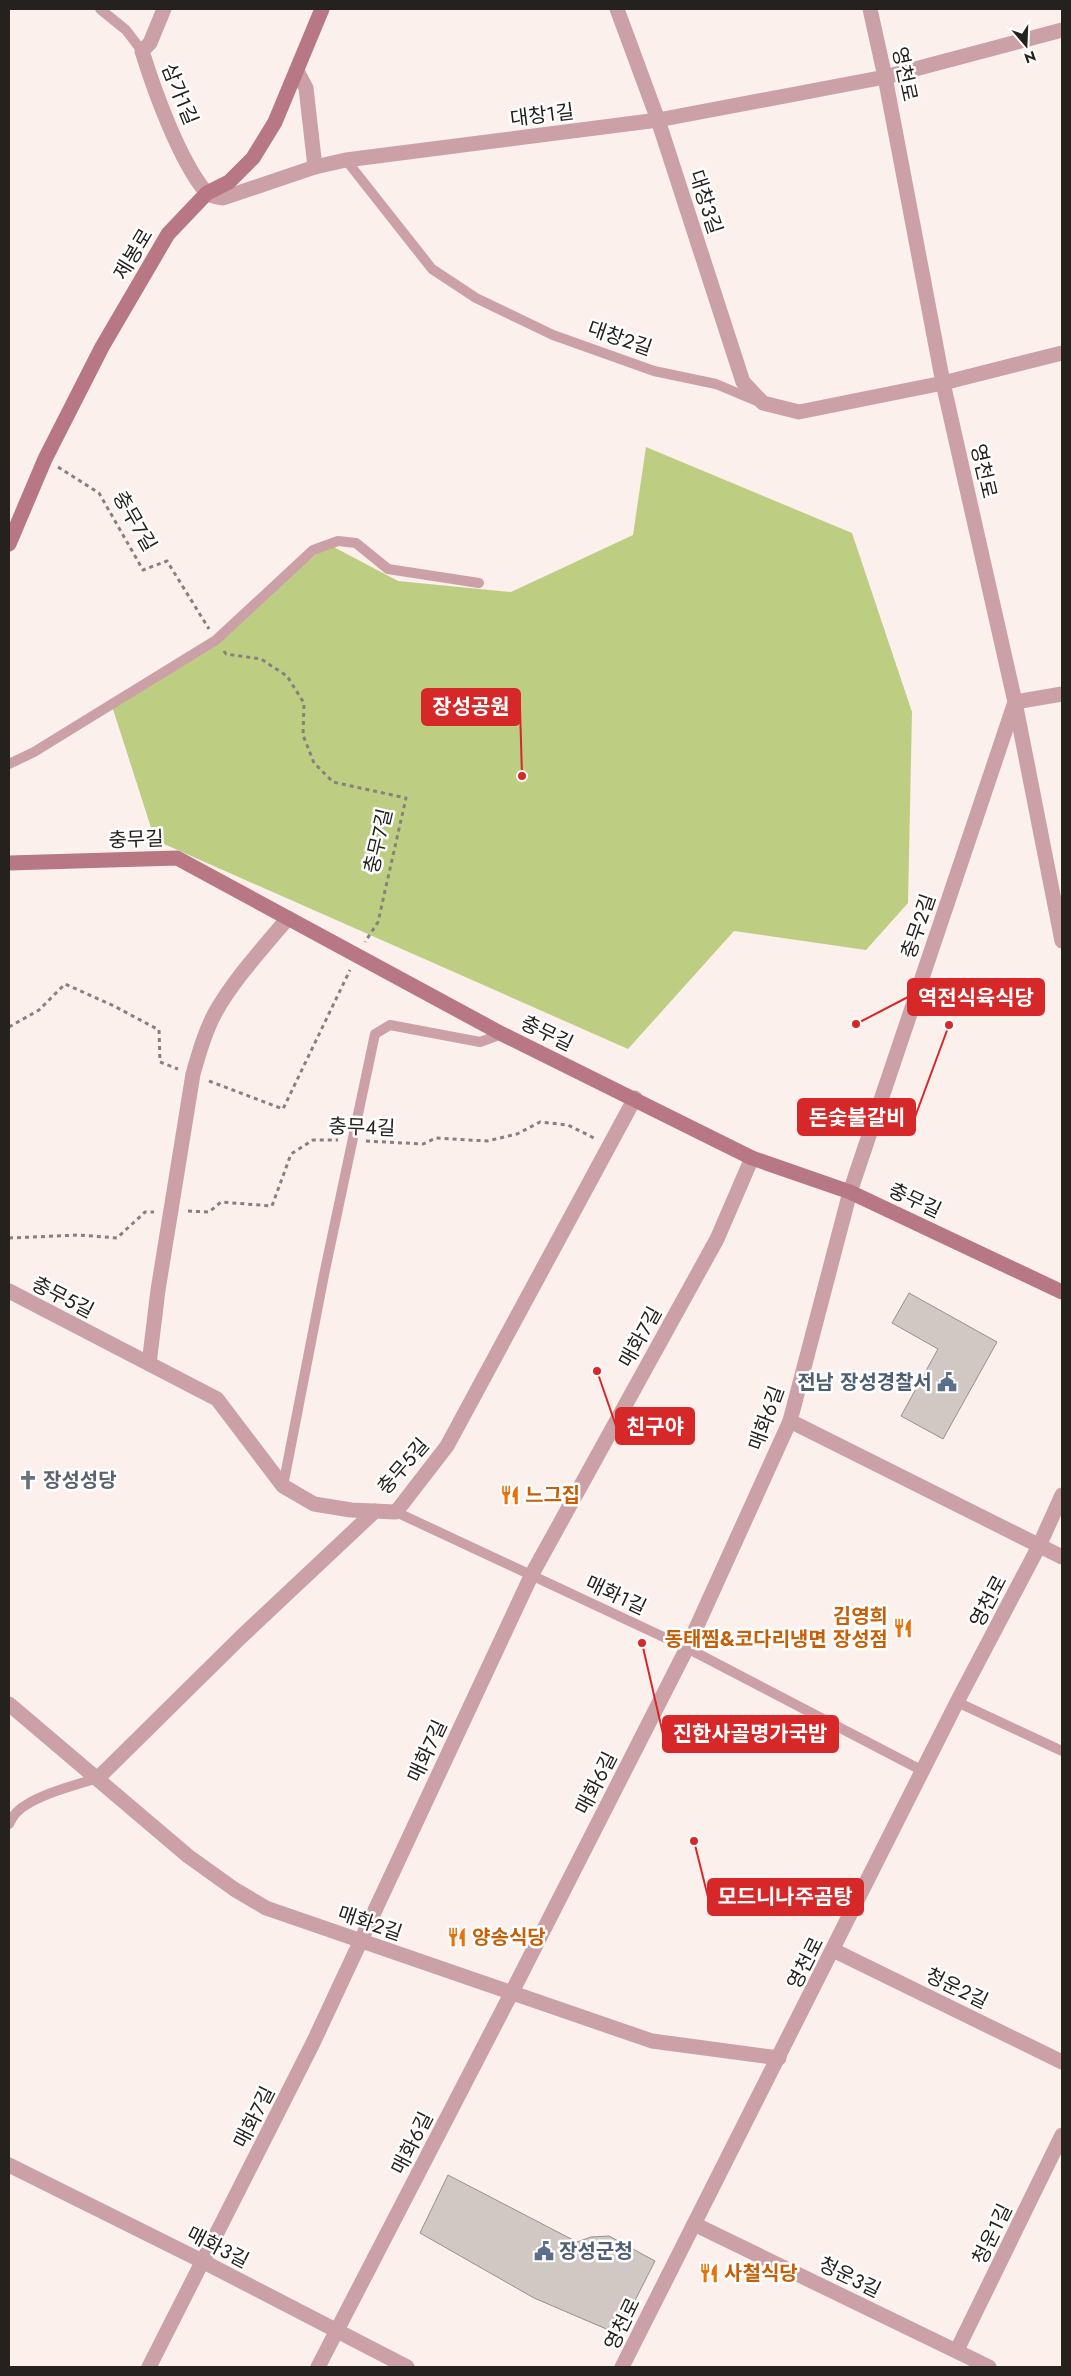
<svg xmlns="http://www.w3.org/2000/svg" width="1071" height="2376" viewBox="0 0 1071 2376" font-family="Jost,'Noto Sans KR',sans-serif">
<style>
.green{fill:#bdce83}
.building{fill:#d1c7c3;stroke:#99908b}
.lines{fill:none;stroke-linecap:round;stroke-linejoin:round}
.path{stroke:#87807d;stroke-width:3;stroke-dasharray:4 4;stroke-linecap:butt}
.lane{stroke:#cca0a7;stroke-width:10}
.street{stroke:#cca0a7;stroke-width:15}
.secondary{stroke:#b77883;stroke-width:15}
.labels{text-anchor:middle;stroke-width:5;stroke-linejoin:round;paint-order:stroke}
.street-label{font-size:20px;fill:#24211f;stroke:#fff}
.service-label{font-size:20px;font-weight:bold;fill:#4e5e75;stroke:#fff;text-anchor:end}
.worship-label{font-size:20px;font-weight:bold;fill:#5b616d;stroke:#fff;text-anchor:start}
.food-label{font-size:20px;font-weight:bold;fill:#c56008;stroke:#fff;text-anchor:start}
.leader{fill:none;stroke:#d62828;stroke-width:2}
.callout-dot{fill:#d62828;stroke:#fff;stroke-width:2}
.callout{fill:#d62828;stroke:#d62828;stroke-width:2}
.callout-label{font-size:21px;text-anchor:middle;font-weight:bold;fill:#fff}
</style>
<rect width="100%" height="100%" fill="#fbf0ec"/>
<!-- green -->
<path class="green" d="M646 447 852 533 912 712 908 903 866 950 734 931 628 1049 155 840 111 703 216 640 328 544 398 581 511 592 633 535Z"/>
<!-- building -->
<g class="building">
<path d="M909 1293 997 1342 943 1439 901 1416 938 1349 892 1323Z"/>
<path d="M448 2175 577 2242 591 2237 609 2236 655 2261 618 2334 534 2298 420 2233Z"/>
</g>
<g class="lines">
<!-- path -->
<g class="path">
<path d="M58 467 99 493 143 570 167 561 209 629"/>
<path d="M224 651 226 654 261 659 287 676 304 703 303 735 314 763 333 782 406 798 378 922 365 942"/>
<path d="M9 1027 39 1010 65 984 114 1006 159 1030 160 1062 178 1069"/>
<path d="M209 1081 283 1109 350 970"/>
<path d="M366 1141 423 1144 436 1138 487 1141 517 1134 540 1122 568 1125 594 1138"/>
<path d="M188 1211 209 1212 221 1202 272 1206 291 1154 313 1140H338"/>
<path d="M9 1238 79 1235 117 1238 145 1212H154"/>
</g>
<!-- lane -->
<g class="lane">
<path d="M100 9 126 30 142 51"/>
<path d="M346 160 432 269 476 298 553 335 654 371 716 384 759 402"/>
<path d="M9 764 34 752 216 640 313 550 338 541 356 543 388 569 479 583"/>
<path d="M283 1486 324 1275 375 1034 390 1025 480 1042 502 1034"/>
<path d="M396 1512 687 1648 923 1771"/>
<path d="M957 1702 1062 1751"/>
<path d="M9 1824C11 1820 14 1814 18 1811 35 1795 76 1785 98 1778"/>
</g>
<!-- street -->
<g class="street">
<path d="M164 9 150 43 142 51C154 90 180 162 206 192 211 197 217 197 223 198L315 167 346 160 658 120 885 77 1062 30"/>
<path d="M617 9 658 120 743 382 763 403 799 412 943 383 1062 353"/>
<path d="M870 9 885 77 943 383 1015 702 1062 941"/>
<path d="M297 71 306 88 315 167"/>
<path d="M9 1291 217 1399 283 1486 314 1504 351 1510 396 1512 447 1446 635 1098"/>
<path d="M149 1364 158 1290 193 1074C199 1053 205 1032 215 1013 234 979 263 948 288 918"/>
<path d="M790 1421 1062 1557"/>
<path d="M9 1704 188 1856 234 1889 266 1908 652 2041 779 2058"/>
<path d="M98 1778 241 1637 375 1511"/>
<path d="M833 1950 1062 2062"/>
<path d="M9 2165 204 2262 407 2367"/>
<path d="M694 2224 989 2367"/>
<path d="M957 2350 1062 2135"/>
<path d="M149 2367 313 2043 532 1574 717 1239 752 1158"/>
<path d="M318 2367 512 1992 687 1648 790 1421 850 1192 1015 702 1062 694"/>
<path d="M622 2367 957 1702 1039 1546 1062 1495"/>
</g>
<!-- secondary -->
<g class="secondary">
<path d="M9 544 45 459 102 347 168 234 207 193 229 182 253 158 275 122 322 9"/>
<path d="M9 863 177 858 502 1034 752 1158 850 1192 1062 1292"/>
</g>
</g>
<!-- icons -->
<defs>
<symbol id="civic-bare" viewBox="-9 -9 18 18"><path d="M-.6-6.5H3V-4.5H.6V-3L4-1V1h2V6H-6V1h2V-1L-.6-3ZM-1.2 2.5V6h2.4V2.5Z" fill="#5c6f8a" stroke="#fff" stroke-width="2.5" paint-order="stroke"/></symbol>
<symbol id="church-bare" viewBox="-9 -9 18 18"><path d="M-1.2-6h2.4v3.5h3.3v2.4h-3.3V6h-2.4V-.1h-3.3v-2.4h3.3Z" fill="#6b7280" stroke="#fff" stroke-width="2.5" paint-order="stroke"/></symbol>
<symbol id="restaurant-bare" viewBox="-9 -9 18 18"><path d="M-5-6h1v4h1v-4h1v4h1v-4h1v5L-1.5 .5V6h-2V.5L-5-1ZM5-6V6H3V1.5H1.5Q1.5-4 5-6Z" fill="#e8710a" stroke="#fff" stroke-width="2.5" paint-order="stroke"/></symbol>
</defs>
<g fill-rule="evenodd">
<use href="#civic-bare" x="933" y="1368" width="28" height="28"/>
<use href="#church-bare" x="14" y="1466" width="28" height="28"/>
<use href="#restaurant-bare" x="496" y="1481" width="28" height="28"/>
<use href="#restaurant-bare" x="889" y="1614" width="28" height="28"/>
<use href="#restaurant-bare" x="443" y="1923" width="28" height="28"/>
<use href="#civic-bare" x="530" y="2237" width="28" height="28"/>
<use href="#restaurant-bare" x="695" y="2259" width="28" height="28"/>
</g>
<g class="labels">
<!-- street labels -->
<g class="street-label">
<text transform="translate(905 74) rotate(78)" y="7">영천로</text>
<text transform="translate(180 94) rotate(68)" y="7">삼가1길</text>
<text transform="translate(542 115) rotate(-7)" y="7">대창1길</text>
<text transform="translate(706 202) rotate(72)" y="7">대창3길</text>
<text transform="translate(133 254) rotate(-59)" y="7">제봉로</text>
<text transform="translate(620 338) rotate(19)" y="7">대창2길</text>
<text transform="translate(984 471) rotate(77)" y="7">영천로</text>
<text transform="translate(135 521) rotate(60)" y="7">충무7길</text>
<text transform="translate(136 839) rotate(-2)" y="7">충무길</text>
<text transform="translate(378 841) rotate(-77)" y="7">충무7길</text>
<text transform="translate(918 926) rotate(-71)" y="7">충무2길</text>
<text transform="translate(547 1033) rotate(26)" y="7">충무길</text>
<text transform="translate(362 1127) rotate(2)" y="7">충무4길</text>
<text transform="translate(915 1200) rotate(25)" y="7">충무길</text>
<text transform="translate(63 1297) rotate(27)" y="7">충무5길</text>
<text transform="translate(640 1337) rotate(-61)" y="7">매화7길</text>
<text transform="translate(766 1418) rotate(-70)" y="7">매화6길</text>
<text transform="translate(403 1466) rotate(-49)" y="7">충무5길</text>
<text transform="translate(616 1595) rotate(25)" y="7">매화1길</text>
<text transform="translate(988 1601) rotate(-62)" y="7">영천로</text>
<text transform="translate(427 1751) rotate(-65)" y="7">매화7길</text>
<text transform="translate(596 1783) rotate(-63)" y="7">매화6길</text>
<text transform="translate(370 1923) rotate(19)" y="7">매화2길</text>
<text transform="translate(805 1963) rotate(-63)" y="7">영천로</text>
<text transform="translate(957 1988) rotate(26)" y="7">청운2길</text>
<text transform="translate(254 2117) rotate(-63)" y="7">매화7길</text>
<text transform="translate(412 2143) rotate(-63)" y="7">매화6길</text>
<text transform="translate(992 2234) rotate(-64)" y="7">청운1길</text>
<text transform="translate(218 2247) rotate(27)" y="7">매화3길</text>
<text transform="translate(850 2277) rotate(26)" y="7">청운3길</text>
<text transform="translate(622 2324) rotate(-64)" y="7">영천로</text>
</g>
<!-- service labels -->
<g class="service-label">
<text x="932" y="1389">전남 장성경찰서</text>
<text x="559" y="2258" text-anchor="start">장성군청</text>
</g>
<!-- worship labels -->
<g class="worship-label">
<text x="43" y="1487">장성성당</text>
</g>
<!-- food labels -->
<g class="food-label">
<text x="525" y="1502">느그집</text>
<text x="888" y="1623" text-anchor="end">김영희<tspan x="888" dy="23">동태찜&amp;코다리냉면 장성점</tspan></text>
<text x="472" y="1944">양송식당</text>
<text x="724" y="2280">사철식당</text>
</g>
</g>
<!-- callouts -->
<path class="leader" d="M522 776L520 707M856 1024L908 997M949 1025L915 1117M597 1371L616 1426M642 1643L663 1734M694 1841L708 1897"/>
<g class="callout-dot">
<circle cx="522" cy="776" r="5"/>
<circle cx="856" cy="1024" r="5"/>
<circle cx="949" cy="1025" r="5"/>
<circle cx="597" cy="1371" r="5"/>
<circle cx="642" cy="1643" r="5"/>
<circle cx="694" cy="1841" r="5"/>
</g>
<g class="callout">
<rect x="422" y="689" width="98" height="36" rx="5"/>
<rect x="908" y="979" width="136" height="36" rx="5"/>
<rect x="798" y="1099" width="117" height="36" rx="5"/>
<rect x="616" y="1408" width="78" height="36" rx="5"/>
<rect x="663" y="1716" width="175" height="36" rx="5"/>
<rect x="708" y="1879" width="155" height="36" rx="5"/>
</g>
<g class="callout-label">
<text x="471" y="714">장성공원</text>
<text x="976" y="1005">역전식육식당</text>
<text x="857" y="1125">돈숯불갈비</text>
<text x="655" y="1434">친구야</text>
<text x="750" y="1741">진한사골명가국밥</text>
<text x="785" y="1904">모드니나주곰탕</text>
</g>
<!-- border -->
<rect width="1071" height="2376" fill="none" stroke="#24211f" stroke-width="20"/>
<!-- north arrow -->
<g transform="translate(1026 45) rotate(161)" stroke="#ffffff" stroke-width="4" paint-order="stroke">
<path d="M0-4L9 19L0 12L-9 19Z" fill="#24211f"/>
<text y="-8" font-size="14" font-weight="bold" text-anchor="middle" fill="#24211f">N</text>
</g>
</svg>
